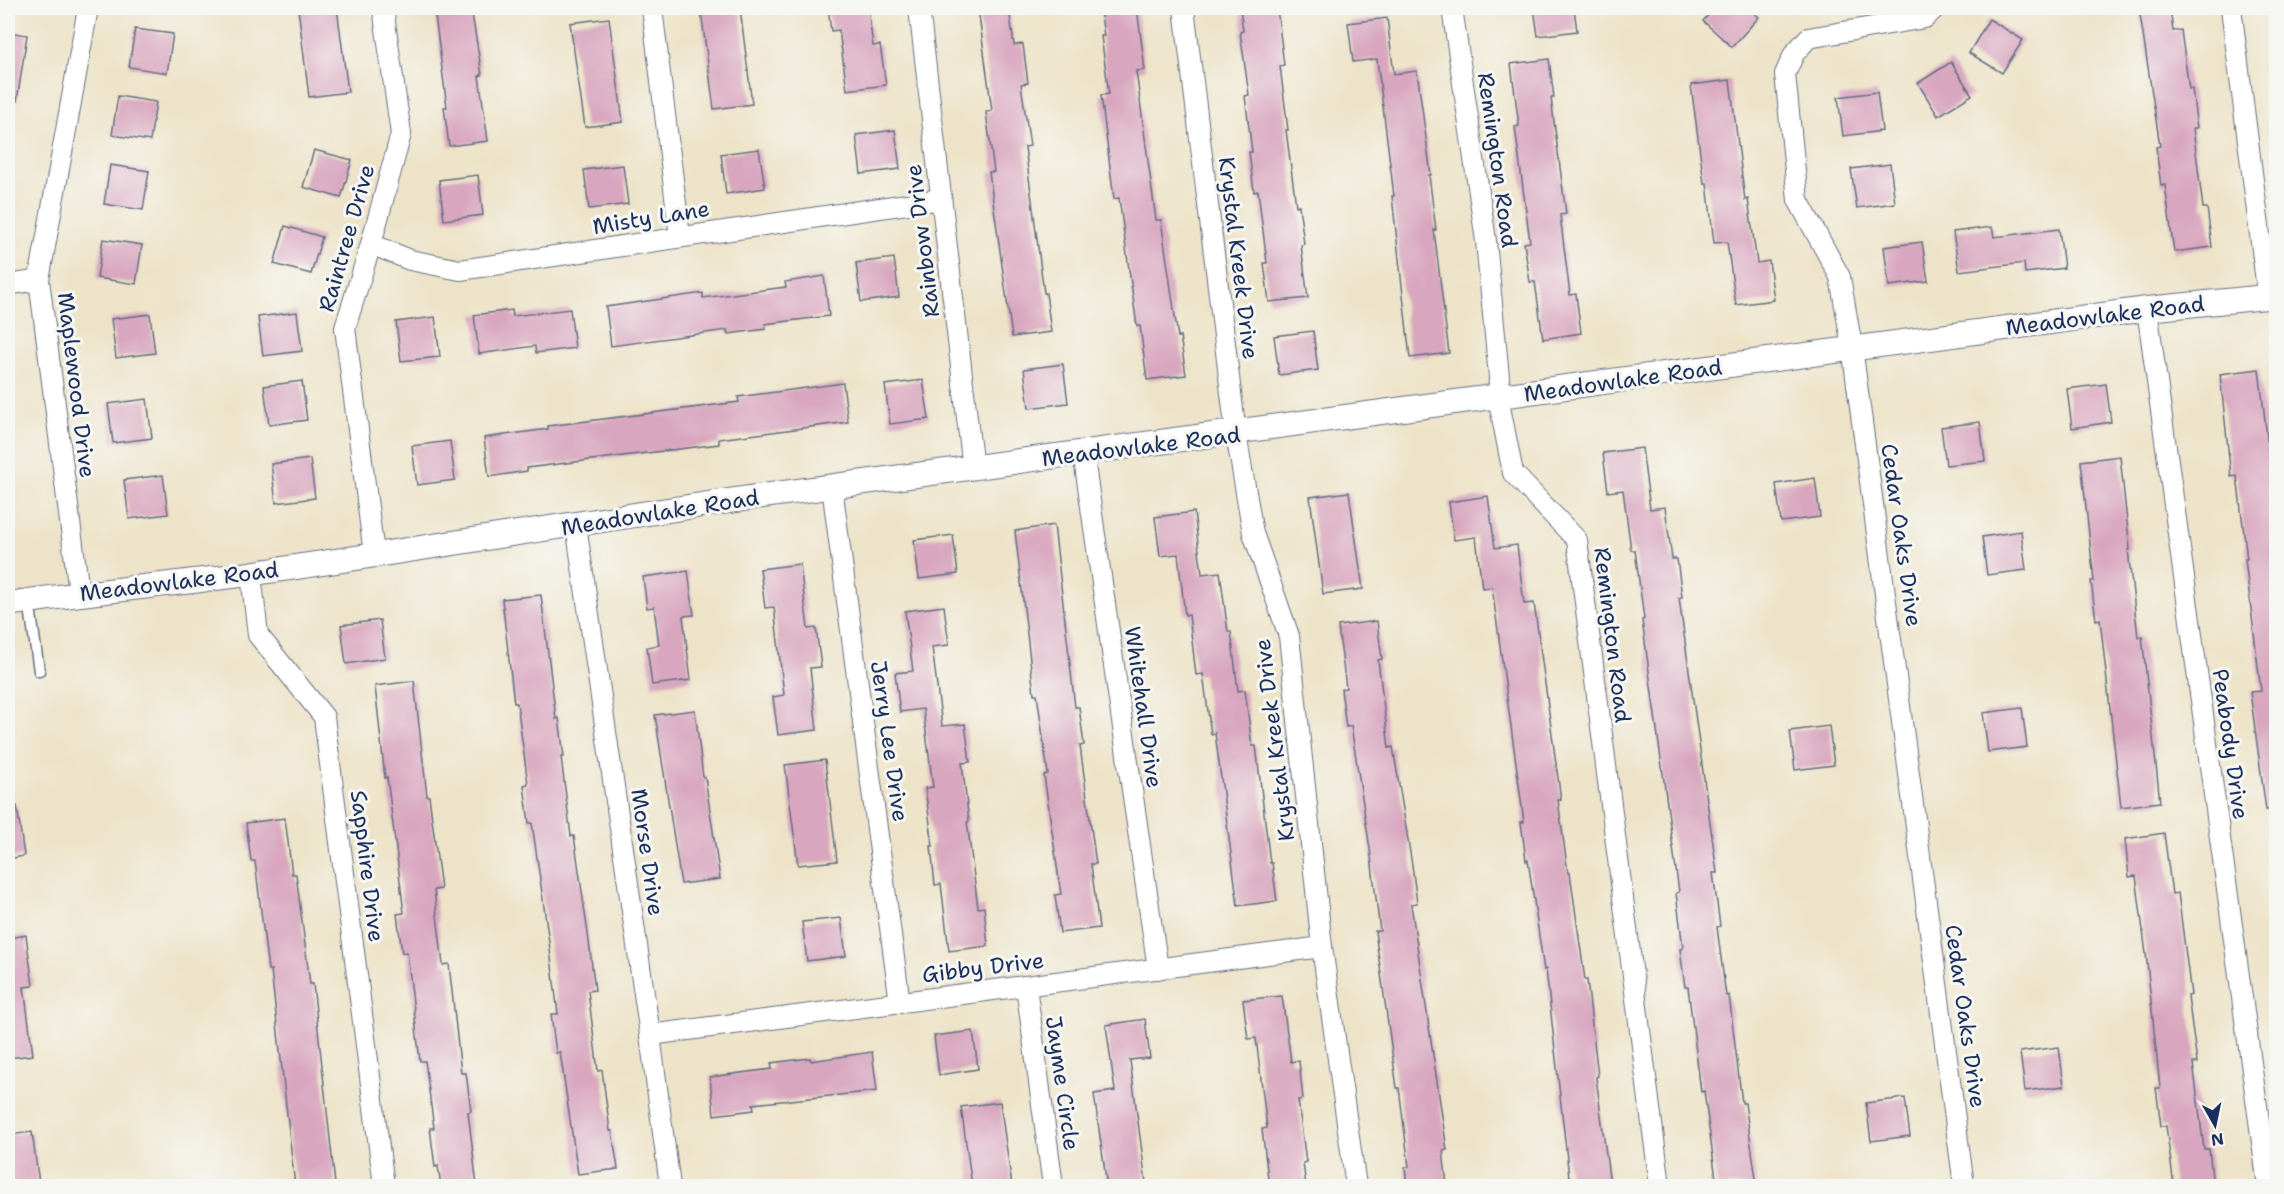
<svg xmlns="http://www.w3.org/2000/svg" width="2284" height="1194" viewBox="0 0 2284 1194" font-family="'Shantell Sans',sans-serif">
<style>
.building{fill:#d8a6be}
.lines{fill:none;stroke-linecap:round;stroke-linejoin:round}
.service-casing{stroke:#646e83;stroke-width:13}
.minor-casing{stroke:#646e83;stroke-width:22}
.tertiary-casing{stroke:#646e83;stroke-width:26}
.service{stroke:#fff;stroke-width:10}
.minor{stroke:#fff;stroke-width:20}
.tertiary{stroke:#fff;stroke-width:24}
.labels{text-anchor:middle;stroke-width:6;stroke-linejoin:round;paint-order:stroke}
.street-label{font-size:22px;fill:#1b2f5e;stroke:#f6f6f2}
</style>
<rect width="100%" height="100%" fill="#f6f6f2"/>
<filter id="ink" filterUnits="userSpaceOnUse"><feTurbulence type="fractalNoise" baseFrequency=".0167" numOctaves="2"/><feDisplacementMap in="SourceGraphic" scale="12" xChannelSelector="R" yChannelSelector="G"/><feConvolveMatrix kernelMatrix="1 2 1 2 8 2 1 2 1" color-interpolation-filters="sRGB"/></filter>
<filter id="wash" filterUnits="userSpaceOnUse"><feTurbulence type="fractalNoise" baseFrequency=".008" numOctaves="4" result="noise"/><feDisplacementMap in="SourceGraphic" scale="24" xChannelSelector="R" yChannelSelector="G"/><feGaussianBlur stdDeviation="1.35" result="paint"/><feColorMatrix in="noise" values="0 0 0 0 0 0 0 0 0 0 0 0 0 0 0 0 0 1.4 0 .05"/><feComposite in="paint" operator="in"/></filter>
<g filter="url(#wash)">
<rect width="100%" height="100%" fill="#ede3c8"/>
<g id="blocks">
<!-- building -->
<g class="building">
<path d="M298 8H337L348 92 309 97Z"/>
<path d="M434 8H471L482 75 479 76 488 141 449 146 444 107H447Z"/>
<path d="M728 8H740L752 104 714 109 701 11Z"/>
<path d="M828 8H868L873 46 880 45 886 85 847 90 839 30 831 31Z"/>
<path d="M978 8H1009L1014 45 1023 44 1028 83 1021 84 1030 146 1025 147 1044 293H1046L1051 332 1012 337 989 172H994L986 112 992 111Z"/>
<path d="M1100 8H1137L1145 70 1136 71 1156 220H1161L1178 337 1180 336 1186 375 1147 380 1140 326H1137L1119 198 1114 199 1101 95 1109 94 1101 36H1104Z"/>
<path d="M1240 8H1277L1284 65 1280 66 1288 130H1286L1296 206 1299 205 1304 244 1301 245 1308 298 1269 302 1264 263H1267L1258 191 1254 192 1249 152H1252L1245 96 1249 95 1240 32 1243 31Z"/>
<path d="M1534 8H1574L1577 31 1538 36Z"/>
<path d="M1715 8H1748L1759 17 1732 47 1703 21Z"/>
<path d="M2139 8H2170L2173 31 2181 30 2189 89H2192L2197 128H2193L2203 208H2207L2212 247 2174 252 2165 185 2161 186 2156 147 2160 146Z"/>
<path d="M609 18 623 122 585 127 570 23Z"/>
<path d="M1387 18 1394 74 1417 71 1431 175H1429L1436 230H1434L1449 353 1410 358 1392 196H1394L1377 59 1353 62 1348 23Z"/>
<path d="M1989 19 2023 40 2002 73 1969 53Z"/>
<path d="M135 29 173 34 167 73 129 67Z"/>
<path d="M8 32 27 35 17 101 8 100Z"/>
<path d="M1549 59 1554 98H1551L1566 214 1560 215 1570 295 1576 294 1581 333 1543 339 1535 282H1530L1524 243 1530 242 1515 127 1519 126 1511 64Z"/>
<path d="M1951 62 1972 95 1938 116 1918 83Z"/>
<path d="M1730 80 1745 200 1748 199 1757 263 1769 261 1774 300 1736 305 1727 242 1714 243 1707 183H1704L1691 85Z"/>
<path d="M1877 92 1882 131 1843 136 1838 97Z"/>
<path d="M118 96 156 102 150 141 112 135Z"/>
<path d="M895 130 900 169 861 174 856 135Z"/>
<path d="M759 149 765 188 726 194 721 154Z"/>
<path d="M314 150 352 160 341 198 303 187Z"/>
<path d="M1890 164 1895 203 1857 208 1851 169Z"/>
<path d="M110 165 149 171 143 210 104 204Z"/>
<path d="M623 165 628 204 589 209 584 170Z"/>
<path d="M478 175 483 215 444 220 439 180Z"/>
<path d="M285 226 322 237 311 274 274 264Z"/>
<path d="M1992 227 1994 237 2059 229 2064 268 2025 273 2024 263 1959 271 1953 232Z"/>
<path d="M103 239 142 245 136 284 97 278Z"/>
<path d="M1922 242 1928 281 1889 286 1884 247Z"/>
<path d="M894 258 899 297 861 302 856 263Z"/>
<path d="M824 276 829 316 765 324 766 329 728 334 727 330 611 346 606 307 703 293V298L786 287 785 282Z"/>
<path d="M570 309 575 348 536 353 535 346 479 354 474 315 512 310 513 316Z"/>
<path d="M297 312 302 351 263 356 258 317Z"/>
<path d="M150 314 155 353 116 358 111 319Z"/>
<path d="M435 317 440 357 401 361 396 322Z"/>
<path d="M1313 331 1318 370 1279 375 1274 336Z"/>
<path d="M1063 364 1068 403 1029 408 1024 369Z"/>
<path d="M2259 369 2273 489 2277 488V809L2266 810 2250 692 2261 691 2245 559H2247L2237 476 2231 477 2220 374Z"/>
<path d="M923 380 929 419 890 424 885 385Z"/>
<path d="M302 381 307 420 269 425 264 386Z"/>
<path d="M843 383 848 422 719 439V444L527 468V471L489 477 484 438 548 429V426L739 402 738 397Z"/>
<path d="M2106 384 2111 422 2072 428 2067 389Z"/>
<path d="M147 399 152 438 113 443 108 404Z"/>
<path d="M1980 422 1985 461 1946 465 1941 427Z"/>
<path d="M450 441 455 480 417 485 412 446Z"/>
<path d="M1642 448 1650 509 1665 507 1672 559H1677L1682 597 1679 598 1717 873H1713L1720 926 1717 927 1726 996 1729 995 1742 1103H1745L1757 1186H1717L1704 1091 1701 1092 1688 987H1685L1680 949 1683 948 1676 893 1679 892 1642 620 1644 619 1635 550H1631L1623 490 1608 492 1603 453Z"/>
<path d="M2120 456 2130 550H2128L2138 637 2142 636 2160 802 2121 807 2100 619 2096 620 2091 581H2094L2081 461Z"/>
<path d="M310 459 315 498 276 503 271 464Z"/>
<path d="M163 475 168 514 129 519 124 480Z"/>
<path d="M1815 478 1820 517 1781 522 1776 484Z"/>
<path d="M1349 492 1363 589 1323 594 1310 497Z"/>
<path d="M1488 496 1495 548 1517 545 1524 604 1534 603 1561 800H1558L1568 873H1570L1585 980H1587L1598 1076 1596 1077 1610 1185 1570 1186 1546 969 1544 970 1528 860 1526 861 1521 822H1524L1492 587 1482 588 1476 537 1454 540 1449 502Z"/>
<path d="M1194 512 1202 574 1220 572 1228 632H1231L1238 691 1245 690 1252 746H1256L1270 863H1272L1277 901 1238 906 1215 733 1211 734 1203 674 1196 675 1189 615H1185L1178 554 1160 556 1155 517Z"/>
<path d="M1054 525 1075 707H1079L1084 745 1080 746 1096 864H1091L1099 928 1060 933 1055 895 1061 894 1044 775 1048 774 1037 694H1034L1015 531Z"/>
<path d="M2021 531 2026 570 1987 575 1982 537Z"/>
<path d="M953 535 958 574 919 579 914 540Z"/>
<path d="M800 564 808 629 816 628 821 667 810 668 817 730 778 735 773 697 784 695 774 607 765 608 760 569Z"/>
<path d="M688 571 694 615 683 616 691 680 652 685 647 647 659 645 654 607 647 608 643 577Z"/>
<path d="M541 595 556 719 559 718 564 757H561L571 836H574L588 934 595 990 588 991 598 1071 602 1070 610 1131H612L618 1169 578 1174 560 1052 556 1053 551 1014H558L549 942 532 823H529L524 785 528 784 517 703H514L502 599Z"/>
<path d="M944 606 949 645 932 647 942 726 965 724 970 762 962 763 969 822H967L978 908 984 907 988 946 949 951 941 884 935 885 931 846H933L925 788 933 787 923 709 900 712 895 673 913 671 905 611Z"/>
<path d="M380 620 385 658 346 664 341 625Z"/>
<path d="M1377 621 1382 659 1378 660 1389 748 1393 747 1412 865 1417 903 1411 904 1447 1150 1443 1151 1447 1186H1407L1405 1167H1409L1399 1088H1397L1375 931H1380L1370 849 1351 726 1346 727 1341 689 1346 688 1338 626Z"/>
<path d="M414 681 427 796H429L441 889 434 890 443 965 449 964 461 1073H466L471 1111 468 1112 477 1186H441L438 1166 435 1167 430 1128H434L425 1061H420L407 952 402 953 397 914 404 913 387 777 385 778 375 686Z"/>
<path d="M2022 708 2027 747 1988 752 1983 713Z"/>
<path d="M695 710 703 777H705L720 879 681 884 655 715Z"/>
<path d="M1829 726 1834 765 1795 770 1790 731Z"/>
<path d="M825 760 837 861 798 865 785 765Z"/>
<path d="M17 806 24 856 8 859V807Z"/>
<path d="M285 818 292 874H296L310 984H313L335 1184 318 1186H295L271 970H268L255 861H251L246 823Z"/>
<path d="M2164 833 2172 894 2178 893 2191 995 2188 996 2197 1063H2193L2204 1149H2209L2213 1186H2174L2166 1126H2161L2156 1088H2160L2147 962 2136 876 2129 877 2125 839Z"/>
<path d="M841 918 846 956 807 961 802 922Z"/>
<path d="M26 935 33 986 24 987 33 1055 8 1058V938Z"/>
<path d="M1282 996 1291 1062 1299 1061 1303 1099 1298 1100 1306 1162 1303 1163 1306 1186H1269L1262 1129 1267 1128 1256 1038 1248 1039 1243 1000Z"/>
<path d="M1145 1019 1150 1058 1130 1060 1146 1183 1107 1186 1094 1094 1115 1091 1106 1025Z"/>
<path d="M973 1031 978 1069 939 1075 934 1036Z"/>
<path d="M2059 1047 2064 1086 2025 1091 2020 1052Z"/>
<path d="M872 1052 877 1091 753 1104 754 1110 714 1115 710 1077 772 1069 771 1063 810 1058 811 1061Z"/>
<path d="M1905 1098 1910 1136 1871 1141 1866 1103Z"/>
<path d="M1000 1102 1012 1186H972L961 1107Z"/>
<path d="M32 1132 39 1183 8 1186V1135Z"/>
</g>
</g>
</g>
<g filter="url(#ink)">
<use href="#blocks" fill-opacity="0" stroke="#646e83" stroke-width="1.5"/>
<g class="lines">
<defs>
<path id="service" d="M29 600 39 671"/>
<g id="minor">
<path d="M652 8 680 237"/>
<path d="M919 8 973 469"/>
<path d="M1184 8 1236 434 1253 533 1289 636 1322 947 1356 1186"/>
<path d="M1452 8 1486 241 1499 377 1498 397 1513 473 1577 540 1660 1186"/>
<path d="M1935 8 1925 18 1808 38 1794 54 1785 74 1798 200 1840 277 1852 347 1964 1186"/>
<path d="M2231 8 2268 297"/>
<path d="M371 244 410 260 460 270 941 199"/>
<path d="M8 285 39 280"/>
<path d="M2147 309 2268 1186"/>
<path d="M1083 452 1158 969"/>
<path d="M832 487 900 1003"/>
<path d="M576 525 650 1035 670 1186"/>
<path d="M374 554 345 328 371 244 401 134 383 8"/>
<path d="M251 574 258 635 324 717 384 1186"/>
<path d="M79 592 39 280 88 8"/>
<path d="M1026 986 1053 1186"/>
<path d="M650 1035 1322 947"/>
</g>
<path id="tertiary" d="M8 604C90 591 173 585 255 573 449 545 641 512 835 486 1272 428 1710 366 2147 309L2276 296"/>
</defs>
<!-- service casing -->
<use href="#service" class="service-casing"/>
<!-- minor casing -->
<use href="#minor" class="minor-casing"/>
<!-- tertiary casing -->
<use href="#tertiary" class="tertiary-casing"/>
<!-- service -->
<use href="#service" class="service"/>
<!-- minor -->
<use href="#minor" class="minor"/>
<!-- tertiary -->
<use href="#tertiary" class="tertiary"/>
</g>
</g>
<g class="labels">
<!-- street labels -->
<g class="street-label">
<text transform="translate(1498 160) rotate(82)" y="8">Remington Road</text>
<text transform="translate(651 217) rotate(-9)" y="8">Misty Lane</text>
<text transform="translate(346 238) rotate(-74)" y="8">Raintree Drive</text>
<text transform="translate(922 241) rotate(-97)" y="8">Rainbow Drive</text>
<text transform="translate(1239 258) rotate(83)" y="8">Krystal Kreek Drive</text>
<text transform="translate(2105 315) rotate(-7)" y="8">Meadowlake Road</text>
<text transform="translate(1623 380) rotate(-8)" y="8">Meadowlake Road</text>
<text transform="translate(77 385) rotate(83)" y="8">Maplewood Drive</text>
<text transform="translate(1141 446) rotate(-7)" y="8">Meadowlake Road</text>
<text transform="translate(660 512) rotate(-9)" y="8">Meadowlake Road</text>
<text transform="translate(1902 535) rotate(82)" y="8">Cedar Oaks Drive</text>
<text transform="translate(179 581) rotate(-7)" y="8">Meadowlake Road</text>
<text transform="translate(1613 635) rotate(83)" y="8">Remington Road</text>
<text transform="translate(1144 707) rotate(82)" y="8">Whitehall Drive</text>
<text transform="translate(1274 740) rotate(-97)" y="8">Krystal Kreek Drive</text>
<text transform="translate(890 741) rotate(82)" y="8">Jerry Lee Drive</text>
<text transform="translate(2231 744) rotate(82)" y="8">Peabody Drive</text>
<text transform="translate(648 852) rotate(82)" y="8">Morse Drive</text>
<text transform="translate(368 866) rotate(83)" y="8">Sapphire Drive</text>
<text transform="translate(983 967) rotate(-7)" y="8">Gibby Drive</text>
<text transform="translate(1966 1016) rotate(82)" y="8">Cedar Oaks Drive</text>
<text transform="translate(1063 1083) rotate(82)" y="8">Jayme Circle</text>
</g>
</g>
<!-- margin -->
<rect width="2284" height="1194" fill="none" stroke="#f6f6f2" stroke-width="30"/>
<!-- north arrow -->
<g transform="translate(2215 1125) rotate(171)" stroke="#f6f6f2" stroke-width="4.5" paint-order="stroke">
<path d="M0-4.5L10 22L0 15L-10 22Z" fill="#1b2f5e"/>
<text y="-9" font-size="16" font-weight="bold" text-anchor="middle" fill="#1b2f5e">N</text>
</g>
</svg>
